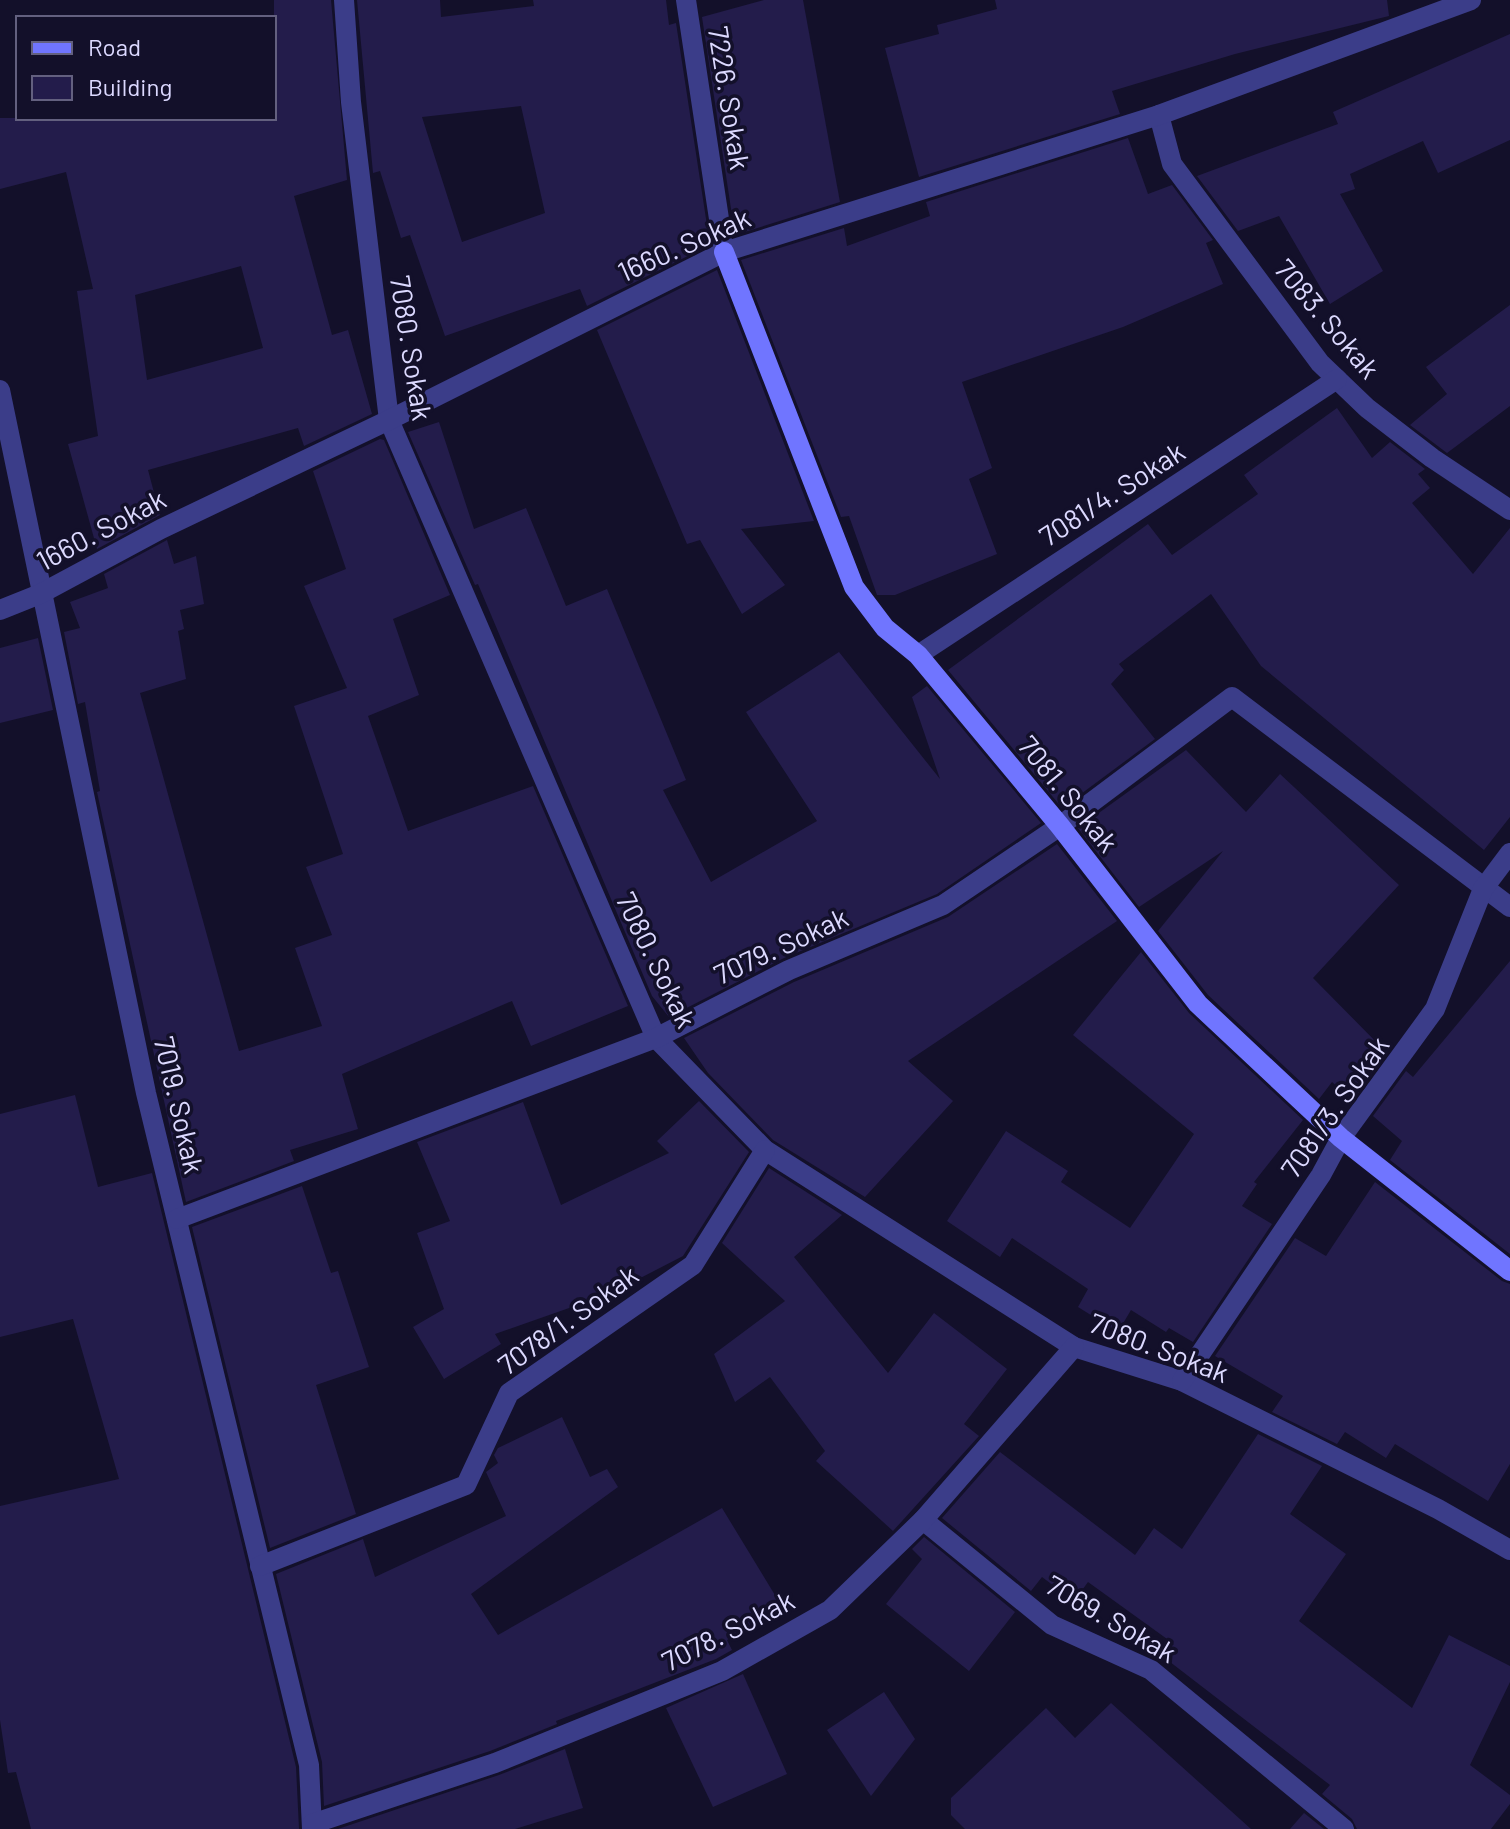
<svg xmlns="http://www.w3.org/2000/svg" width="1510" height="1829" viewBox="0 0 1510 1829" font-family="Barlow,sans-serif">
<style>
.building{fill:#231c4b;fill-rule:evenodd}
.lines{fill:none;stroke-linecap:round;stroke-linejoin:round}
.street{stroke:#3b3d89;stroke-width:20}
.secondary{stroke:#7075ff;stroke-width:20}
.labels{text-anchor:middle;stroke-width:7;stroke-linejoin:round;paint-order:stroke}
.street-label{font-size:28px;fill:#dcd9ff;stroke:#13102a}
</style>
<rect width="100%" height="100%" fill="#13102a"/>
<!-- building -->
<g class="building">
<path d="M274 0H331L347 180 294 196 332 335 348 330 372 414 304 446 298 428 148 470 160 515 97 549 68 444 98 436 77 291 93 289 66 172 0 189V118H274ZM241 266 263 348 147 380 135 295Z"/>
<path d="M357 0H440L441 17 534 6 533 0H666L669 25 676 23 710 245 587 306 580 289 445 336 410 235 401 238 380 171 373 173ZM521 106 545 213 462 242 422 117Z"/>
<path d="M764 0H803L840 202 735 235 702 17Z"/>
<path d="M995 0H1387L1389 16 1235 54 1112 91 1120 114 919 177 885 48 939 34 937 25 997 9Z"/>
<path d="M1510 34V140L1438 173 1423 141 1350 174 1355 189 1340 194 1383 271 1330 304 1279 216 1238 231 1197 176 1338 124 1333 112Z"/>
<path d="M1128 138 1148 194 1172 185 1213 240 1206 243 1223 284 1123 327 962 382 992 468 969 479 997 554 895 595H877L849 516 841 517 741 260 844 228 847 246 930 216 926 202Z"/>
<path d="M717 270 814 521 741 529 785 585 742 614 700 540 687 544 597 330Z"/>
<path d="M1510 305V406L1447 453 1410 425 1447 394 1426 367Z"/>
<path d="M1337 408 1372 458 1390 442 1425 469 1418 474 1430 488 1412 503 1473 574 1510 528V817L1484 850 1261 666 1211 594 1119 664 1124 670 1111 684 1155 739 1062 808 948 670 1148 524 1172 555 1258 494 1244 475Z"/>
<path d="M439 422 474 529 526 508 566 606 607 589 686 780 663 790 711 882 817 821 746 712 839 652 940 779 912 697 927 686 1041 823 937 894 784 958 669 1017 652 996 478 584 475 585 408 432Z"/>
<path d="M380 439 384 440 450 595 393 619 419 695 368 716 408 831 533 786 628 1006 531 1046 512 1001 342 1074 358 1129 290 1150 294 1161 186 1202 97 792 100 791 85 702 78 704 64 632 80 628 70 602 108 588 104 574 167 540 174 564 196 556 204 604 180 610 184 629 178 631 186 679 140 693 239 1051 322 1026 295 948 332 935 306 867 343 854 294 706 347 688 304 586 346 569 313 471Z"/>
<path d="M38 638 53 710 0 723V648Z"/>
<path d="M1186 750 1246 812 1280 774 1399 885 1313 978 1387 1053 1353 1100 1332 1082 1319 1099 1208 995 1158 931 1223 851 1139 907 1078 828Z"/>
<path d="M1057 844 1117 921 908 1061 953 1101 865 1197 773 1140 708 1073 684 1038 794 982 948 917Z"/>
<path d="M1141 952 1189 1013 1303 1120 1254 1182 1257 1184 1242 1206 1272 1224 1193 1342 1169 1328 1166 1332 1131 1310 1118 1332 1078 1307 1088 1289 1012 1238 1000 1257 947 1221 1006 1131 1068 1171 1061 1182 1130 1228 1194 1134 1073 1035Z"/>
<path d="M1510 961V1254L1390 1160 1402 1141 1373 1116 1406 1071 1413 1077Z"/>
<path d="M75 1095 98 1187 152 1173 296 1767 299 1829H31L16 1772 8 1773 0 1720V1506L119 1479 73 1319 0 1337V1114Z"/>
<path d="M699 1101 749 1152 683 1256 590 1304 589 1301 495 1334 501 1344 444 1379 413 1327 444 1309 417 1233 450 1221 417 1142 523 1102 561 1205 669 1153 657 1141Z"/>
<path d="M769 1168 842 1215 794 1257 888 1373 934 1313 1007 1369 964 1424 979 1436 893 1531 816 1461 825 1451 770 1377 735 1402 714 1354 785 1301 722 1243Z"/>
<path d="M1375 1182 1502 1281 1510 1284V1464L1488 1501 1395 1444 1386 1458 1345 1432 1337 1444 1272 1412 1283 1396 1215 1356 1295 1238 1326 1256Z"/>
<path d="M302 1186 331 1273 338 1271 369 1367 316 1385 356 1514 270 1548 192 1227Z"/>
<path d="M562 1417 590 1477 607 1469 618 1487 471 1594 498 1635 722 1508 784 1610 727 1640 732 1650 716 1659 556 1721 557 1724 490 1751 324 1806 322 1762 276 1574 363 1539 375 1577 506 1516 486 1472 498 1463 494 1455 498 1448Z"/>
<path d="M1258 1434 1322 1466 1290 1514 1346 1554 1299 1621 1412 1708 1449 1635 1510 1666V1682L1470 1765 1510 1795V1804L1491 1829H1357L1352 1819 1322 1794 1330 1785 1161 1655 1174 1644 1088 1582 1080 1593 1060 1578 1054 1586 1042 1577 1031 1591 942 1518 1000 1452 1135 1555 1154 1528 1182 1549Z"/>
<path d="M924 1537 1015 1612 969 1671 886 1604 922 1559 912 1549Z"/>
<path d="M743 1674 787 1774 713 1807 666 1708Z"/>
<path d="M884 1692 915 1739 871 1796 827 1730Z"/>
<path d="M1111 1703 1251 1829H965L951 1815V1798L1046 1708 1075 1738Z"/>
<path d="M565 1749 583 1808 515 1829H338L499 1775Z"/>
<path d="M1304 1813 1324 1829H1290Z"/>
</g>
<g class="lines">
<!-- street -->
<g class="street">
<path d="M344 0 351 102 389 420 656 1038 765 1150 1074 1347 1182 1381 1438 1509 1510 1550"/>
<path d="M686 0 724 252"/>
<path d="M1159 115 1172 164 1320 363 1367 408 1432 458 1510 510"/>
<path d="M0 390 146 1093 309 1765 312 1829"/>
<path d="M0 610 40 594 161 529 389 420 724 252 1159 115 1471 0"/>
<path d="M918 655 1337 379"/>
<path d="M177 1219 656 1038 789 970 943 905 1060 826 1232 697 1510 907"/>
<path d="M1182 1381 1321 1175 1341 1138 1435 1009 1483 889 1510 853"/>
<path d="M923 1520 1052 1625 1151 1670 1344 1829"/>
<path d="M260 1566 466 1485 509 1393 693 1265 765 1150"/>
<path d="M312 1824 495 1763 722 1671 830 1610 923 1520 1074 1347"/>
</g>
<!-- secondary -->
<path class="secondary" d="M724 252 854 587 885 628 918 655 1060 826 1198 1004 1341 1138 1510 1271"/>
</g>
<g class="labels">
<!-- street labels -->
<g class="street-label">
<text transform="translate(729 98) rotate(81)" y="10">7226. Sokak</text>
<text transform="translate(684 245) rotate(-24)" y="10">1660. Sokak</text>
<text transform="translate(1327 319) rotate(50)" y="10">7083. Sokak</text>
<text transform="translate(411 348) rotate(81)" y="10">7080. Sokak</text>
<text transform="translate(1112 494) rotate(-33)" y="10">7081/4. Sokak</text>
<text transform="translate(101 530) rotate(-28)" y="10">1660. Sokak</text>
<text transform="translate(1068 794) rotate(51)" y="10">7081. Sokak</text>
<text transform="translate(781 946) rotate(-25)" y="10">7079. Sokak</text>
<text transform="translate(656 960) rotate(64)" y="10">7080. Sokak</text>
<text transform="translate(179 1105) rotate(77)" y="10">7019. Sokak</text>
<text transform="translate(1335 1107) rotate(-55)" y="10">7081/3. Sokak</text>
<text transform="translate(568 1320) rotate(-36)" y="10">7078/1. Sokak</text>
<text transform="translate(1159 1348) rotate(21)" y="10">7080. Sokak</text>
<text transform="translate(1111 1619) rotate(30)" y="10">7069. Sokak</text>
<text transform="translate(728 1631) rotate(-27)" y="10">7078. Sokak</text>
</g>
</g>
<!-- legend -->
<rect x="16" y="16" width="260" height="104" fill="#13102a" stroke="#63607f" stroke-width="2"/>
<rect x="32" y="42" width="40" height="12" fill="#7075ff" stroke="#63607f" stroke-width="2"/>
<text x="88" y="56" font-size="24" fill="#dcd9ff">Road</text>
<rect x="32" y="76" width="40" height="24" fill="#231c4b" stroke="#63607f" stroke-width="2"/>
<text x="88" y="96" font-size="24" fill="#dcd9ff">Building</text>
</svg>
